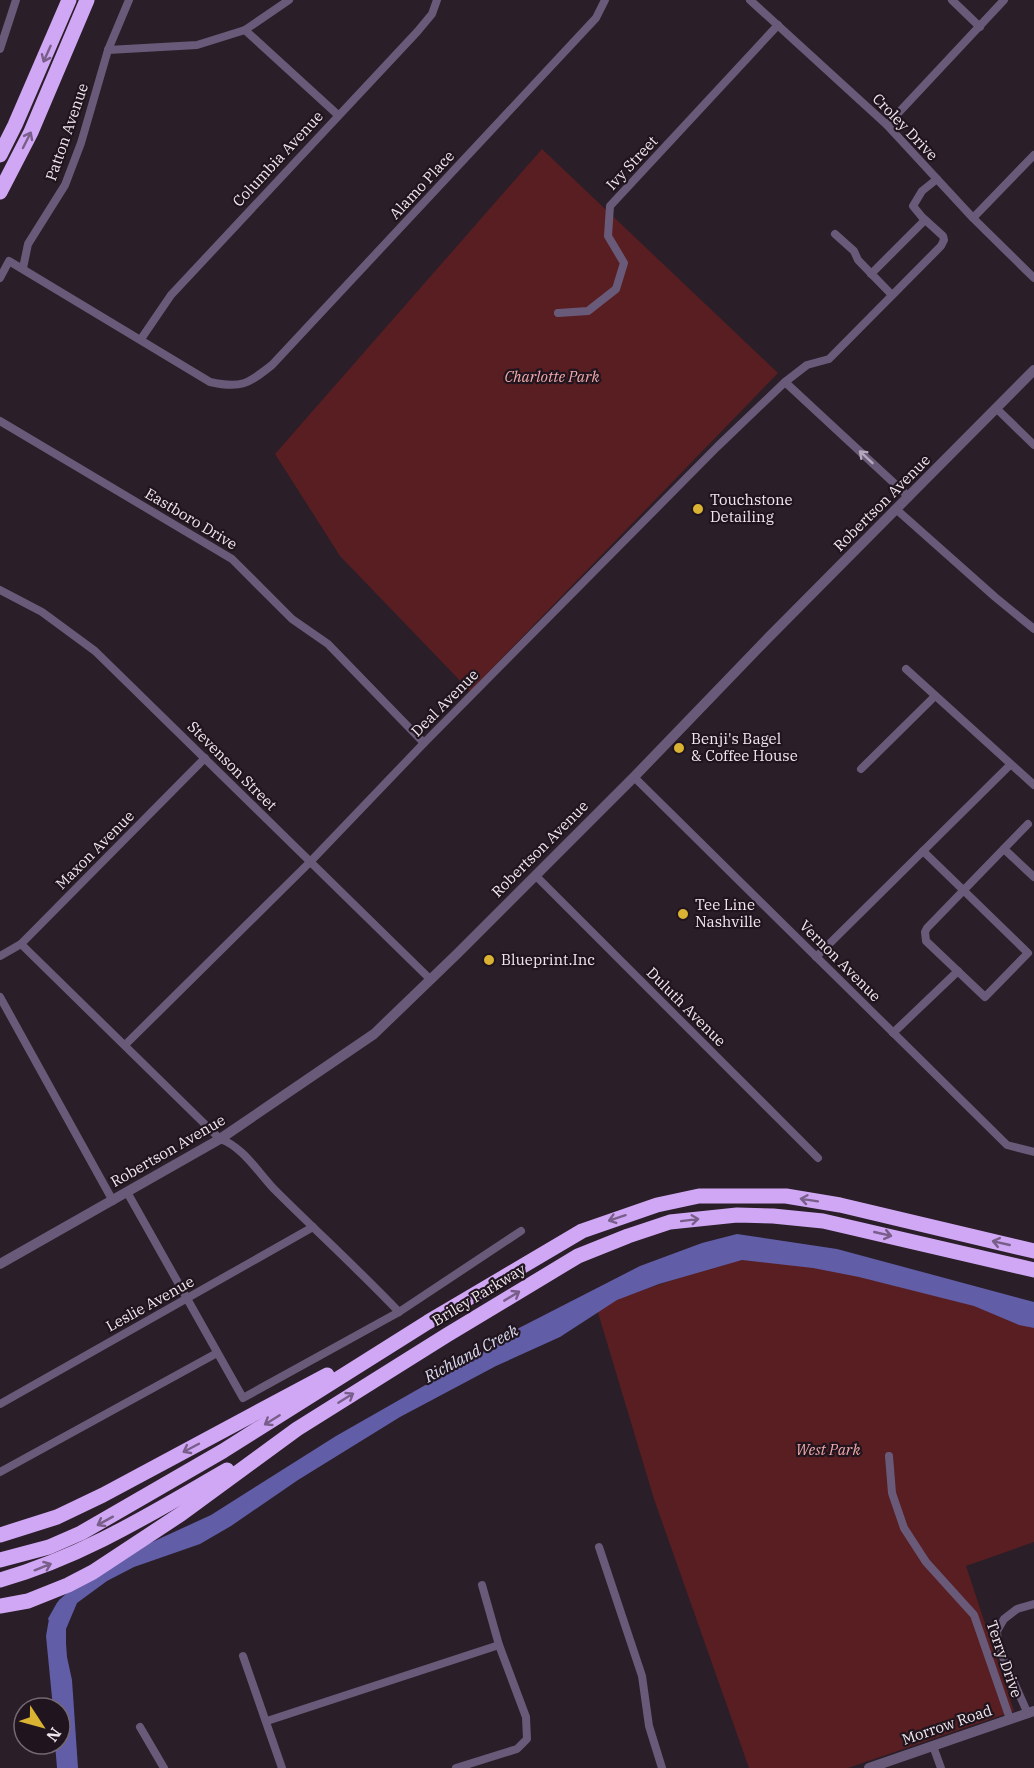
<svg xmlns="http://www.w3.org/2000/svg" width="1034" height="1768" viewBox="0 0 1034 1768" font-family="'IBM Plex Serif',serif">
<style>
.green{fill:#581e22}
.water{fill:#615da6}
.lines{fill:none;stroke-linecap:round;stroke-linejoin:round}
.stream{stroke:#615da6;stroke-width:2}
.minor{stroke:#6a5a79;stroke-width:8}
.tertiary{stroke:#6a5a79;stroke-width:10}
.motorway{stroke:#d0a7f4;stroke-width:15}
.oneway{stroke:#785e89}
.oneway2{stroke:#b4a8ba}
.poi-dot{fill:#dab333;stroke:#20151e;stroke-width:2}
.labels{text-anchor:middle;stroke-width:4.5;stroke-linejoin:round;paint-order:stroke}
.street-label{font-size:15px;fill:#f1e8ef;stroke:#20151e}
.park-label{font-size:15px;font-style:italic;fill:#f2a9a9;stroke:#20151e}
.poi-label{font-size:15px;fill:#f1e8ef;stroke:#20151e;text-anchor:start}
.water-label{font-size:16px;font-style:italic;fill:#dddef3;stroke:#20151e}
</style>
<rect width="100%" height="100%" fill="#2a1e28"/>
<!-- green -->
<g class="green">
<path d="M542 149 778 373 470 691 340 556 275 454Z"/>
<path d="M749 1254 851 1266 1032 1323 1034 1328V1542L966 1566 1014 1711 848 1768H749L654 1499 596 1306Z"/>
</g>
<!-- water -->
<path class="water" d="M737 1234 837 1249 1034 1302V1328L1019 1325 974 1306 859 1277 813 1268 742 1260 659 1284 617 1300 560 1337 496 1366 400 1417 298 1480 231 1526 200 1544 134 1567 107 1581 77 1603 66 1629V1643L67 1657 72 1680 78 1768H57L55 1744H60V1708H53L46 1636 49 1619 59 1600 80 1582 137 1549 211 1515 336 1436 464 1363 519 1328 640 1266 702 1243Z"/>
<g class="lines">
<!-- stream -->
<path class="stream" d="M49 1619 58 1603"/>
<!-- minor -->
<g class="minor">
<path d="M750 0 887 125 973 218 1034 278"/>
<path d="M952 0 980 27"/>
<path d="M245 30 338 115"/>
<path d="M0 49 16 0"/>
<path d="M108 50 197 45 245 30 289 0"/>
<path d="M887 125 1004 0"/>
<path d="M973 218 1034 155"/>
<path d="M835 234 854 251 858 260 892 295"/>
<path d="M23 268 28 244 65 185 81 143 108 50 129 0"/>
<path d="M871 274 925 220"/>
<path d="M0 278 9 261 210 382C241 389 248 384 272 365L596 18 605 0"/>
<path d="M558 313 588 311 616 289 624 263 608 236 610 206 778 25"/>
<path d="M141 339 171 295 417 32 432 14 437 0"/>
<path d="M785 382 909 497"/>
<path d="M997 409 1034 445"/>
<path d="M0 421 232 559 292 619 328 644 424 743"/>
<path d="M897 510 995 597 1034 629"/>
<path d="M0 590 42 612 95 651 431 980"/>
<path d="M906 669 1034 785"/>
<path d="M861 769 935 696"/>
<path d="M634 777 1007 1145 1034 1152"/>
<path d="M1004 849 1034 877"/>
<path d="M923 851 1028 953 985 997 926 941 925 932 927 928 1028 824"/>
<path d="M535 875 818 1158"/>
<path d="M21 944 220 1139C242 1146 258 1172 274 1189 315 1230 358 1269 399 1312"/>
<path d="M0 956 21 944 205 758"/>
<path d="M816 957 1010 765"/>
<path d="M0 997 113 1201"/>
<path d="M893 1033 958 971"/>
<path d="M125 1045 310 862 424 743 717 447 785 382 807 365 829 359 941 246 944 240 943 236 922 217 913 206 922 191 937 179"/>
<path d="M127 1192 243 1398 399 1312 521 1231"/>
<path d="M0 1404 313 1227"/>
<path d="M889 1456 892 1493 904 1528 926 1562 974 1615 1010 1719"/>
<path d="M0 1472 217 1353"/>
<path d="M599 1547 642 1676 649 1726 662 1768"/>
<path d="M243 1656 282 1768"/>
<path d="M1028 1714 998 1646 997 1631 1004 1619 1017 1609 1034 1604"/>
<path d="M267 1721 499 1645"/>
<path d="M140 1727 164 1768"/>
<path d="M933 1746 941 1768"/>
<path d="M456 1768 517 1749 527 1739 526 1717 499 1645 482 1585"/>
</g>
<!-- tertiary -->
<g class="tertiary">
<path d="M0 1264 220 1139 374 1034 458 953 634 777 768 638 1034 370"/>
<path d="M869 1768 1034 1711"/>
</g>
<!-- motorway -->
<g class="motorway">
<path d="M0 155 15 125 69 0"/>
<path d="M0 192 31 132 87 0"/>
<path d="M0 1535 57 1517 103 1495 327 1375"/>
<path d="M0 1560 49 1547 81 1533 223 1451 428 1322 582 1231 657 1205 699 1196H786L840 1205 1034 1251"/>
<path d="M0 1580C84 1556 152 1513 227 1470"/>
<path d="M0 1606 28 1601 68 1585 93 1572 181 1514 297 1429 447 1335 578 1256 628 1236 670 1222 737 1215 773 1216 823 1221 1034 1270"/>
</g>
</g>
<!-- one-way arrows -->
<defs><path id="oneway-shaft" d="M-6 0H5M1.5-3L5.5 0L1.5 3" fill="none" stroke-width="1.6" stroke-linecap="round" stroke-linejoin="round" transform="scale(1.5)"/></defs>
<g class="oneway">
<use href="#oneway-shaft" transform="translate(47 54) rotate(114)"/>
<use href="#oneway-shaft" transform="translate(27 140) rotate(-63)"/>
<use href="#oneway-shaft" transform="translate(809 1200) rotate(-171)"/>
<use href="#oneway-shaft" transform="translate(617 1218) rotate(162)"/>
<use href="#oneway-shaft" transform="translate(690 1220) rotate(-7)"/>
<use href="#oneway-shaft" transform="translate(883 1234) rotate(13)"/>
<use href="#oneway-shaft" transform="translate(1001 1243) rotate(-167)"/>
<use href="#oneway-shaft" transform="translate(512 1296) rotate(-31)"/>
<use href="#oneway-shaft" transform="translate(346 1398) rotate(-32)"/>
<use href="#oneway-shaft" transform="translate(272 1420) rotate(148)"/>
<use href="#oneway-shaft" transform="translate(191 1448) rotate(152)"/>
<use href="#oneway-shaft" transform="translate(105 1521) rotate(151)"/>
<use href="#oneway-shaft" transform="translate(43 1567) rotate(-22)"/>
</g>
<use class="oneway2" href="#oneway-shaft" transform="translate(866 457) rotate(-137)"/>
<!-- markers -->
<g class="poi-dot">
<circle cx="698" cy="509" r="6"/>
<circle cx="679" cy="748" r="6"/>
<circle cx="683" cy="914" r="6"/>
<circle cx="489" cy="960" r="6"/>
</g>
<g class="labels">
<!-- street labels -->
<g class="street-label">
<text transform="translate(905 127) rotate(46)" y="5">Croley Drive</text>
<text transform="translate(67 132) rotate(-71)" y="5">Patton Avenue</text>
<text transform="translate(278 159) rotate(-47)" y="5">Columbia Avenue</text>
<text transform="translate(632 163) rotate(-47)" y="5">Ivy Street</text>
<text transform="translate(422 185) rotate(-47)" y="5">Alamo Place</text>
<text transform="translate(882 503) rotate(-45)" y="5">Robertson Avenue</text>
<text transform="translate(191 519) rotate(31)" y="5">Eastboro Drive</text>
<text transform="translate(445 703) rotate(-45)" y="5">Deal Avenue</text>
<text transform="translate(232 766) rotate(45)" y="5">Stevenson Street</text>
<text transform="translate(540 849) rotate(-45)" y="5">Robertson Avenue</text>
<text transform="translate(95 850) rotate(-45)" y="5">Maxon Avenue</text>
<text transform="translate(840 961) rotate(45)" y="5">Vernon Avenue</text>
<text transform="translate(686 1007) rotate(45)" y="5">Duluth Avenue</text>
<text transform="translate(168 1151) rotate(-30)" y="5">Robertson Avenue</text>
<text transform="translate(479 1295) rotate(-31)" y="5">Briley Parkway</text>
<text transform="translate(150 1304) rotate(-29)" y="5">Leslie Avenue</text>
<text transform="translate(1004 1659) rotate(71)" y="5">Terry Drive</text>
<text transform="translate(947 1725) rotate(-19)" y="5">Morrow Road</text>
</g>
<!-- park labels -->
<g class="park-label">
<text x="552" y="382">Charlotte Park</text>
<text x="828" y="1455">West Park</text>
</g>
<!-- poi labels -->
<g class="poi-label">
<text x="710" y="505">Touchstone<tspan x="710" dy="17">Detailing</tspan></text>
<text x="691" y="744">Benji's Bagel<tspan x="691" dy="17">&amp; Coffee House</tspan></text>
<text x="695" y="910">Tee Line<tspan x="695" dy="17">Nashville</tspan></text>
<text x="501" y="965">Blueprint.Inc</text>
</g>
<!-- water labels -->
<g class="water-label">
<text transform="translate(471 1353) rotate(-28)" y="6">Richland Creek</text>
</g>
</g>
<!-- north arrow -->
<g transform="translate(42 1726) rotate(126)"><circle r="28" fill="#20151e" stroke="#746972" stroke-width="1.5"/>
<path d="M0-4.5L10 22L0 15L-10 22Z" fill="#dab333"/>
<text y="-9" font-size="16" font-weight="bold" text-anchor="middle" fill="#f1e8ef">N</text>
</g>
</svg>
